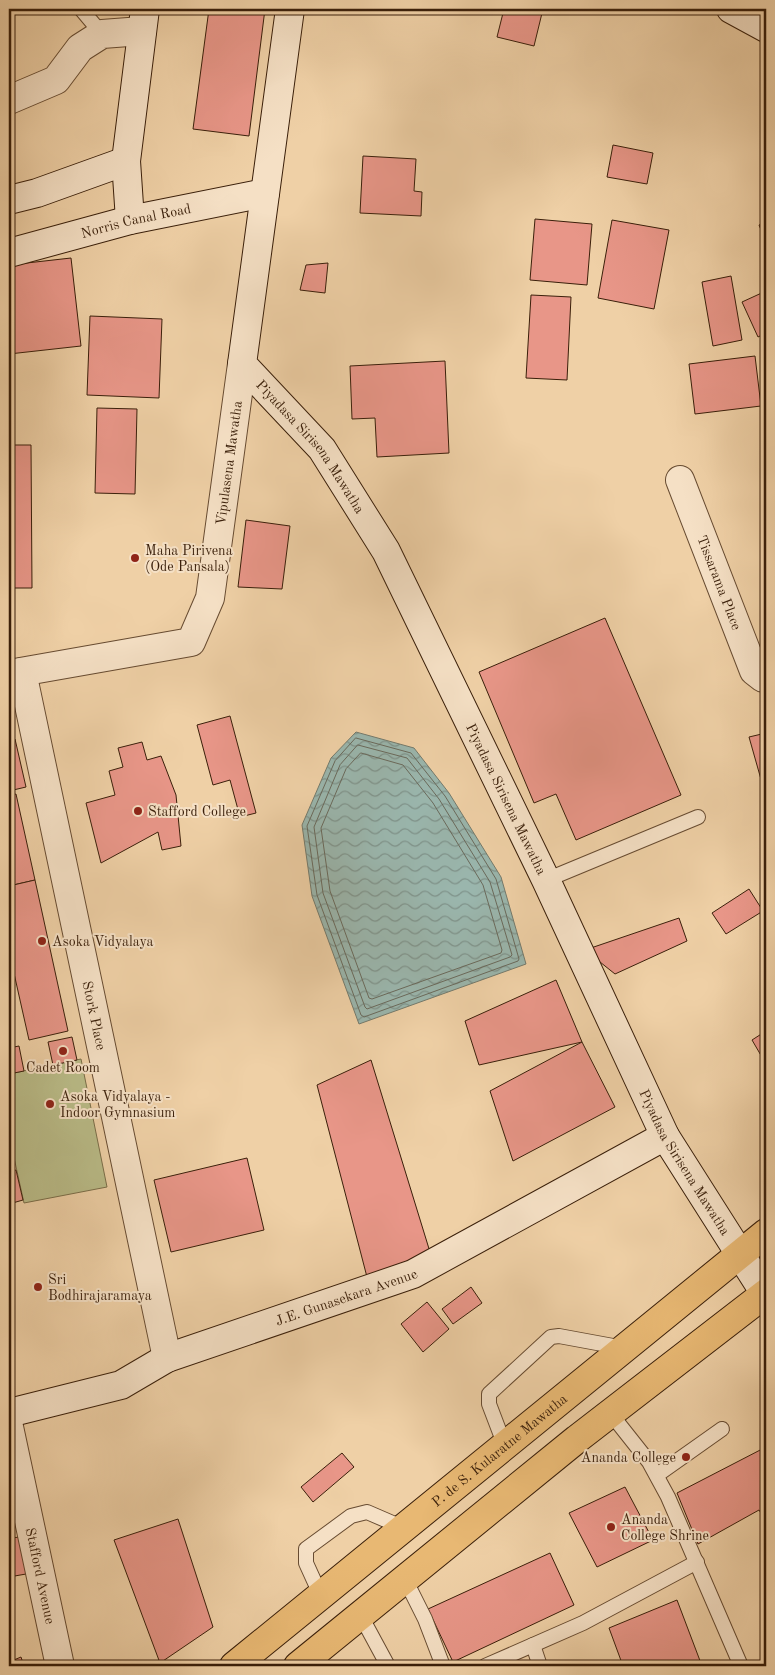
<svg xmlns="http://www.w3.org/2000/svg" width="775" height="1675" viewBox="0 0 775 1675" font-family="'Old Standard TT',serif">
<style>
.park{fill:#b9bb87;stroke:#7a6d48}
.water{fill:url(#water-waves);stroke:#747a6c}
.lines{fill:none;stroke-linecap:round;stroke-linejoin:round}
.shore{stroke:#6a6a5c;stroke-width:1}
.building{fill:#e89688;stroke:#3a1f0a}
.lane-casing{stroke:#674b31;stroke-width:16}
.street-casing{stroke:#674b31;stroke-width:30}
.secondary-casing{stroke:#3a1f0a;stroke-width:30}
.primary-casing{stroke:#3a1f0a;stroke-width:30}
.lane{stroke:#f5e0c5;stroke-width:14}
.street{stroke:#f5e0c5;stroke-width:28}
.secondary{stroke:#f5e0c5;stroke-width:28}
.primary{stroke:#e8b873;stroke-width:28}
.poi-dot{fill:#8f2418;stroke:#f5e0c5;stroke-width:2}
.labels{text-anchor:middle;stroke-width:4;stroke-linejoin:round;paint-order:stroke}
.street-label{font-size:14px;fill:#3a1f0a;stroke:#f5e0c5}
.poi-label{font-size:14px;fill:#3a1f0a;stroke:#f5e0c5;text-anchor:start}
</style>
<defs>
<pattern id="water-waves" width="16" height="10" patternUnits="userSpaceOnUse" patternTransform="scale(1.25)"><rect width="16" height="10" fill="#9ab6ad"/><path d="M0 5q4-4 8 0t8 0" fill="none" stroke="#7f938b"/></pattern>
</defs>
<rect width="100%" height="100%" fill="#efd0a6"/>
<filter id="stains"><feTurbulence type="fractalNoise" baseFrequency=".004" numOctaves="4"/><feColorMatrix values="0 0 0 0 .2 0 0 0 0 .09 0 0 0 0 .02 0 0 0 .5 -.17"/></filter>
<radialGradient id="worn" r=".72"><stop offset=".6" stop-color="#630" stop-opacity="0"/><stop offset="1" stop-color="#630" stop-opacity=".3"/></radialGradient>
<!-- park -->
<path class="park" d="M81 1059 107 1187 24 1203 9 1135V1074Z"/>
<!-- water -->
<path class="water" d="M356 732 414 748 449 793 501 877 526 964 359 1024 312 896 302 825 331 758Z"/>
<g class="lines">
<!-- shore -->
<g class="shore">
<path d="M356 738 411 753 445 796 496 879 519 959 518 961 364 1017 361 1015 317 895 307 826 335 761Z"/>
<path d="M358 745 407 758 439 799 490 882 512 955 510 957 367 1009 365 1007 323 893 314 827 340 765Z"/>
<path d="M361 753 403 765 433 803 483 885 502 950 501 953 372 999 369 998 330 891 321 828 346 769Z"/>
</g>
</g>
<!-- building -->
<g class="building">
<path d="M209 9H265L249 136 193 129Z"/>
<path d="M504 9H543L534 46 497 37Z"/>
<path d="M613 145 653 153 647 184 607 177Z"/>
<path d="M363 156 416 159 414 191 422 192 421 216 360 213Z"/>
<path d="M535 219 592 224 587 285 530 280Z"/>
<path d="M612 220 669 230 654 309 598 298Z"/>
<path d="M766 222V242L759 225Z"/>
<path d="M71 258 81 346 9 354V265Z"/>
<path d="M328 263 325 293 300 290 306 265Z"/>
<path d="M731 276 742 340 713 346 702 282Z"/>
<path d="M766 291V333L758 337 742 302Z"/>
<path d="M531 295 571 297 567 380 526 378Z"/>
<path d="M90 316 162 319 159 398 87 395Z"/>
<path d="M755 356 761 406 695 414 689 364Z"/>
<path d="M445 361 449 453 377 457 375 418 352 419 350 366Z"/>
<path d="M97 408 137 409 135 494 95 493Z"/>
<path d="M9 445H31L32 588H9Z"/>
<path d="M246 520 290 526 282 589 238 587Z"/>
<path d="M605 618 681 795 576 840 556 794 534 803 479 672Z"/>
<path d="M230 716 256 813 240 817 230 780 213 785 197 725Z"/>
<path d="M766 733V797L749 737Z"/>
<path d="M15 739 26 787 9 791V740Z"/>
<path d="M142 742 147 760 161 756 176 795 181 846 162 850 158 832 101 863 86 803 115 795 109 771 123 767 118 748Z"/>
<path d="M16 794 35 880 9 886V796Z"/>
<path d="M35 880 68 1031 29 1040 9 951V886Z"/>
<path d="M749 889 763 911 726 934 712 913Z"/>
<path d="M679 918 687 941 615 974 585 950Z"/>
<path d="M556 980 582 1042 479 1065 465 1021Z"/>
<path d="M766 1031V1064L752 1040Z"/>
<path d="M72 1037 77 1060 53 1065 48 1042Z"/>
<path d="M582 1042 615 1107 513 1161 490 1091Z"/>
<path d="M19 1046 24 1071 9 1074V1048Z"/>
<path d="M371 1060 430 1252 367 1277 317 1085Z"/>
<path d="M247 1158 264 1230 171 1252 154 1180Z"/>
<path d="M16 1170 23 1200 9 1204V1172Z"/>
<path d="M471 1287 482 1303 453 1324 442 1309Z"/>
<path d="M427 1302 449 1329 423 1352 401 1324Z"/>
<path d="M766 1447V1521L759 1510 698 1544 677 1493Z"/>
<path d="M342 1453 354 1467 313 1502 301 1487Z"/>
<path d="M625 1487 653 1540 597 1567 569 1513Z"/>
<path d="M178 1519 213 1627 160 1663 114 1540Z"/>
<path d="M21 1537 26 1574 9 1577V1538Z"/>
<path d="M550 1553 574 1605 453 1662 428 1609Z"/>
<path d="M677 1600 702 1666H623L609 1628Z"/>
<path d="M21 1657 24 1666H9V1662Z"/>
</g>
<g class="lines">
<defs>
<g id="lane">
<path d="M81 9 102 34"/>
<path d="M546 880 698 817"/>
<path d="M611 1414 649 1462 668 1497 741 1666"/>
<path d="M505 1446 489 1404V1394L551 1337 559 1336 624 1348"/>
<path d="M657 1475 722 1429"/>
<path d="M405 1579 425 1619 443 1666"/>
<path d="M321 1596 306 1563V1549L351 1516 367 1512 404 1528"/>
<path d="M361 1616 388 1666"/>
<path d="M533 1645 540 1666"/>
<path d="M485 1666 583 1623 697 1562"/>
</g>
<g id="street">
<path d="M9 100 56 80 80 48 102 34 142 31"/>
<path id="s1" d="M680 480 754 671 763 678H766"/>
<path id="s2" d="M22 672 167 1358"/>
<path id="s3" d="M9 674 191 642 210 598 242 364"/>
<path id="s4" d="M9 1427 60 1666"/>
</g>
<g id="secondary">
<path id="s5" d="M290 9 242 364 322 449 386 551 546 880 665 1136 766 1295"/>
<path d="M731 9 766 28"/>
<path d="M9 200 37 193 126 161"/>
<path d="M130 220 126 161 145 9"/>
<path id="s6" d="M9 253 130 220 265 193"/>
<path id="s7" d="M9 1413 121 1385 167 1358 413 1274 665 1136"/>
</g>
<g id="primary">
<path id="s8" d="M234 1666 766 1233"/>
<path d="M298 1666 577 1439 766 1293"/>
</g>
</defs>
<!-- lane casing -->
<use href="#lane" class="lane-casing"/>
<!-- street casing -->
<use href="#street" class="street-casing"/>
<!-- secondary casing -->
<use href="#secondary" class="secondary-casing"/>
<!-- primary casing -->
<use href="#primary" class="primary-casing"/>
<!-- lane -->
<use href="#lane" class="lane"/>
<!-- street -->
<use href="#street" class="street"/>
<!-- secondary -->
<use href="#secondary" class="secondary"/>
<!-- primary -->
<use href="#primary" class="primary"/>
</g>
<!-- markers -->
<g class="poi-dot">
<circle cx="135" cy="558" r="5"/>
<circle cx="138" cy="811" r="5"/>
<circle cx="42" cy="941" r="5"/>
<circle cx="63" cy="1051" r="5"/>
<circle cx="50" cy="1104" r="5"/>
<circle cx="38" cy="1287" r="5"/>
<circle cx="686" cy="1457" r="5"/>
<circle cx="611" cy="1527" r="5"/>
</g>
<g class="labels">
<!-- street labels -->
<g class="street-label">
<text dy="5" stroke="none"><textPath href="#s6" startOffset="131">Norris Canal Road</textPath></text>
<text dy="5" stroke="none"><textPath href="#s5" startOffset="466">Piyadasa Sirisena Mawatha</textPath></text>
<text dy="5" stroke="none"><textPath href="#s3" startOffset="369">Vipulasena Mawatha</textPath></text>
<text dy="5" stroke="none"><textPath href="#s1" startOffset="110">Tissarama Place</textPath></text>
<text dy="5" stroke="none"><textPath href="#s5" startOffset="871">Piyadasa Sirisena Mawatha</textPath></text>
<text dy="5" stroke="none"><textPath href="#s2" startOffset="351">Stork Place</textPath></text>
<text dy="5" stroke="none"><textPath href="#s5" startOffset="1276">Piyadasa Sirisena Mawatha</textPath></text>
<text dy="5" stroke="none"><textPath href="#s7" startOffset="358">J.E. Gunasekara Avenue</textPath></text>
<text dy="5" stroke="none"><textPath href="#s8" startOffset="342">P. de S. Kularatne Mawatha</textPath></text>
<text dy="5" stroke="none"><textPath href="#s4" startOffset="152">Stafford Avenue</textPath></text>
</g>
<!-- poi labels -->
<g class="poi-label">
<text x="145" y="555">Maha Pirivena<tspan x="145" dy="16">(Ode Pansala)</tspan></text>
<text x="148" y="816">Stafford College</text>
<text x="52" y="946">Asoka Vidyalaya</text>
<text x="63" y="1072" text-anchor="middle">Cadet Room</text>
<text x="60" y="1101">Asoka Vidyalaya -<tspan x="60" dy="16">Indoor Gymnasium</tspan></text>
<text x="48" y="1284">Sri<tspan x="48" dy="16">Bodhirajaramaya</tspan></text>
<text x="676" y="1462" text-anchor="end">Ananda College</text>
<text x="621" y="1524">Ananda<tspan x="621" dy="16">College Shrine</tspan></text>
</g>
</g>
<!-- margin -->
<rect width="775" height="1675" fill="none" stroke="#efd0a6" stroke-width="30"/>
<rect x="10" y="10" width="755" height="1655" fill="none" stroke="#3a1f0a" stroke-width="2.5"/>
<rect x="15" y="15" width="745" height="1645" fill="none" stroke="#3a1f0a"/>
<rect width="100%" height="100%" filter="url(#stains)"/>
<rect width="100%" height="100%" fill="url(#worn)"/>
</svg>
